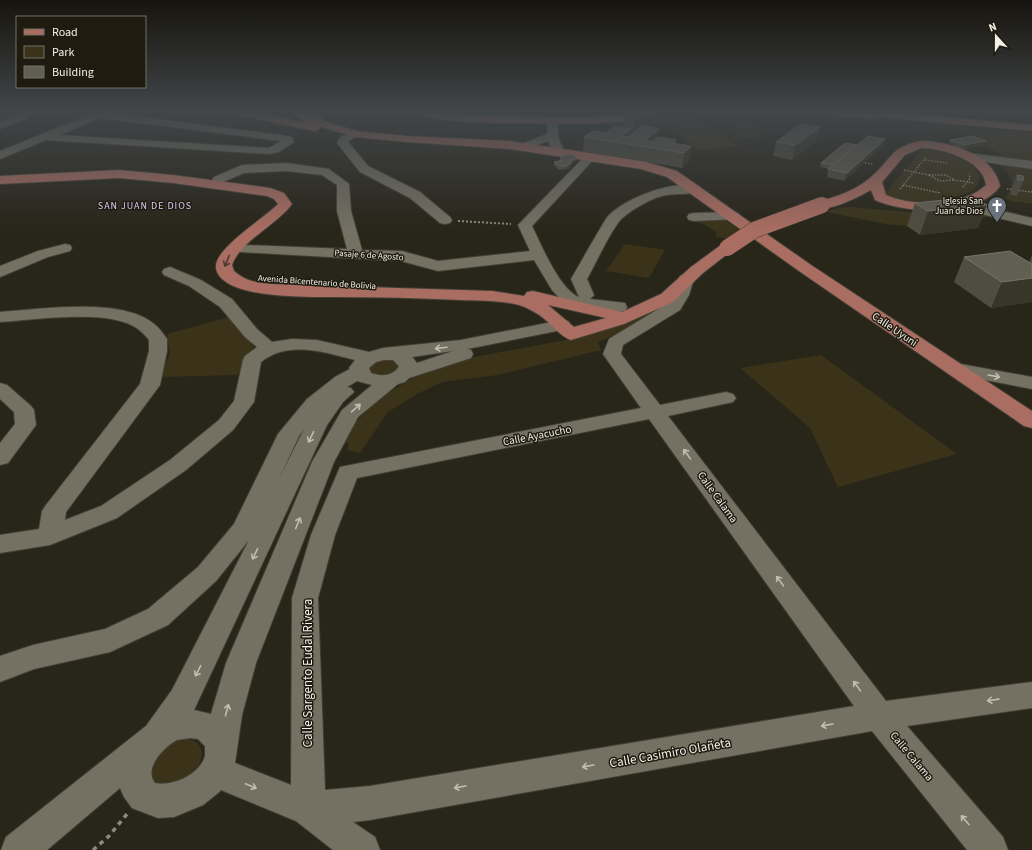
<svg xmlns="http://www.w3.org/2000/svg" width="1032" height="850" viewBox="0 0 1032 850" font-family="'Source Sans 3',sans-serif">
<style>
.green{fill:#3a331a}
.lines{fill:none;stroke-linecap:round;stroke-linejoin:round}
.minor-casing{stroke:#424036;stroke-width:2}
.major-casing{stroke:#424036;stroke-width:2}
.path-far2{stroke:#8c897f;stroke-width:1.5;stroke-dasharray:1.5 1.5;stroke-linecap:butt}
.path-far1{stroke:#8c897f;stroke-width:2;stroke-dasharray:2 2;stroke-linecap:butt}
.path{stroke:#8c897f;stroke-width:3.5;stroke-dasharray:4.5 4.5;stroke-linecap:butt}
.minor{fill:#747163;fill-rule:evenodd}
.major{fill:#a96d62;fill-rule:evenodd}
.major-bridge-casing{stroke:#424036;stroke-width:17;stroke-linecap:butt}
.major-bridge{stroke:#a96d62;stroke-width:16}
.wall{fill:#4f4c40;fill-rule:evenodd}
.shaded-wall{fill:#383529}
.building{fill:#615e52;stroke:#787569}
.oneway{stroke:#4f382d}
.oneway2{stroke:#c0bdb3}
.labels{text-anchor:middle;stroke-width:3;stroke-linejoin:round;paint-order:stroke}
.far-poi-label{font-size:9px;fill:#f2f0e8;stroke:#1f1b10;text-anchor:end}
.far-street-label{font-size:9px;fill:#f2f0e8;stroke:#1f1b10}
.far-neighbourhood-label{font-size:10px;letter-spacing:1px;fill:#dacdf8;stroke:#1f1b10}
.street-label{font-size:11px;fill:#f2f0e8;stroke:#1f1b10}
.near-street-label{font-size:13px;fill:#f2f0e8;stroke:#1f1b10}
</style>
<rect width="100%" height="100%" fill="#282519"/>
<!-- green -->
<g class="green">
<path d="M704 125 739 146 701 151 668 128Z"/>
<path d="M736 125 759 127V139L735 137Z"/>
<path d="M935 125 1032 133V204L1012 201 1005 198C1022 177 1003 168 987 156L1005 158 970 135 959 131 931 128Z"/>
<path d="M927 147C948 152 969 156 980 176 979 181 978 185 975 188 965 199 905 206 891 200 889 198 886 196 884 194L924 148Z"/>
<path d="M851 207 919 213 950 212 997 216 907 226 885 224 827 212 837 208Z"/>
<path d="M723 219 742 232 731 239 716 237V232L704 224 692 221Z"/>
<path d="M625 244 665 250 649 278 606 271Z"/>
<path d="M661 306 618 334 598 342 601 350 498 375 442 382 417 394 388 412 360 453 347 450 349 443 341 442 356 422 380 398 421 373 458 360 571 339Z"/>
<path d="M229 317 247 336 254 346 237 375 160 377 170 353 167 334Z"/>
<path d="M821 355 957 454 838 487 810 428 740 368Z"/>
<path d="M391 358 401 365 398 371 384 377 369 374 367 365 370 362Z"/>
<path d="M182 738C214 740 202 772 181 782 178 783 173 784 169 784 163 785 157 785 152 779 150 776 150 769 149 764L165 744Z"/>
</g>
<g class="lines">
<defs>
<g id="minor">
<path d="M22 112H33L26 119 0 129V122Z"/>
<path d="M97 112H111L110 113 288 136 292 137 294 142 279 152 269 154 46 140 0 159V151ZM100 118 281 141 269 148 60 135Z"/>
<path d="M311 112H321L320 114 326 124 325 126H317L310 114Z"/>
<path d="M553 117 558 120V136L564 152 562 154H554L548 141 527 149H519L517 147 519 145 547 134 548 120Z"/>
<path d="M355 131 360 134 349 141V143L368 166 420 192 450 217 452 220 450 223 445 224 440 223 410 198 360 172 337 143 340 137Z"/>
<path d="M590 153 594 155 596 157 594 159 532 226C541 244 559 289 579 297L571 279C580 264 588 249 597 234 601 228 604 221 608 216 627 197 673 180 699 186L700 189 699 192C687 195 674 193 662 196 650 199 625 213 618 223 606 240 597 261 587 279L594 295 590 299 625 303 627 307 625 311 619 312 594 310 564 303 552 290 534 260 438 271 401 261 240 252 238 249 240 246 245 245 347 249 337 211V185L322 175 286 171 244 173 218 184 214 183 212 180 214 177 242 165 286 163 329 169 349 184 351 211 362 250 402 251 438 261 530 251 518 225 586 155Z"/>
<path d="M968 153 1032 161V169L964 159 962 157 964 155Z"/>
<path d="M957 200 1032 218V226L952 207 950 204 952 201Z"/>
<path d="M733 212 738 213 740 216 738 219 694 221 689 220 687 217 689 214 694 213Z"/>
<path d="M65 244 70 245 72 248 70 251 48 257 0 277V266L38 251Z"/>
<path d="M170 267 201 280 232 299 257 329 272 342 292 339 317 340 369 352 383 348 461 340 562 320 568 321 571 325 568 329 562 330 467 349 471 350 473 354 471 358 409 378 405 382 398 384 358 417 334 462 256 663 242 715 235 763 291 785 292 598 311 535 340 467 641 408 603 354 609 339 668 303C673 294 675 284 680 276L686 274 692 276 694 279 689 295 680 310 623 345 621 354 660 405 726 392 733 394 736 398 733 402 668 416 886 701 1032 682V708L907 726 1003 837 1008 850H967L872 731 370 820 353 822 375 837 380 850H333L296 821 221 790 218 793 203 805 174 817 158 818 132 808 124 797 120 788 47 850H1L6 837 146 726 172 690 249 540 216 581 168 625 110 652 34 669 0 682V656L33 645 105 629 148 609 198 567 234 524 278 434 307 399 335 377 350 369 349 368 355 360C324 352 288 340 261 362L254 402 233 430 186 470 117 518 50 545 0 553V535L39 529 42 511 46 505 140 384 149 351V340C146 336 142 332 138 329 109 308 35 320 0 322V312C41 309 116 298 150 321 157 325 163 333 167 339V351L160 385 66 512 65 520 101 506 170 460 219 420 234 401 243 360 245 356 257 347 245 337 220 307 189 286 164 275 162 272 164 269ZM453 351 417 363 412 357ZM384 360H393L399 366C394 376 381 377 371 373L369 368 376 362ZM357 381 372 385 342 410 312 462 226 663 211 714 194 710 327 425 343 402 354 392 351 388 347 387ZM649 419 854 706 370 786 325 790 318 598 335 535 357 478ZM304 429 278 481 299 436ZM190 738 198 739 205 746C205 749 205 753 205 756 200 774 173 787 155 783 143 768 164 747 177 740 181 739 186 739 190 738Z"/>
<path d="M955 363 1032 377V389L948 373 945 369 948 365Z"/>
<path d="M0 383 7 385 31 406 34 410 36 425 8 463 0 465V443L15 424 14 412 0 399Z"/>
</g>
<g id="major">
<path d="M234 112H255L313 124 303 121 291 112H304L311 117 356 131 407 136 510 141 643 161 677 171 811 265 1032 411V428L1024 426 799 271 667 177 641 169 510 149 407 142 355 137 318 126 320 128 318 130 314 131 239 115Z"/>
<path d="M414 112H434L473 116 585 117 683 112 678 115C631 124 584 124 536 123 495 123 455 124 415 114Z"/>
<path d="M820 112H895L1032 125V131L878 117 873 119 825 115Z"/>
<path d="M921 141C948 141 994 154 1000 186 978 218 906 214 875 200L871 190C859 197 831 211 817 208L815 205 817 202C835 197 855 191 870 178 891 161 889 147 921 141ZM921 148C942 148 983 160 986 185 963 207 913 207 886 195L882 182 905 155Z"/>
<path d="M119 170 173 175 270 188 284 193 292 204C276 226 241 240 232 265L234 271C245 281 257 283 271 284L492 291 524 296 527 292 533 291 622 312 661 294 691 267 721 245 727 243 733 245 735 248 703 273 673 302 624 324 571 340C562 337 557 330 550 324 541 315 531 309 519 305 500 300 480 301 461 300 420 298 378 297 337 297 312 297 221 300 216 268 213 249 265 218 278 204L274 199 267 196 173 183 119 178 0 184V176ZM548 305 606 318 574 327Z"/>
</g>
</defs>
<!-- minor casing -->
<use href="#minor" class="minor-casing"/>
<!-- major casing -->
<use href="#major" class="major-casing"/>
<!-- path-far2 -->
<g class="path-far2">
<path d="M925 160 948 163"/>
<path d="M865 163 873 164"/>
<path d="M904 170 929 175"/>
<path d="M929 175H946L954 180 940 181Z"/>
<path d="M954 180 974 183"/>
<path d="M903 185 940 193"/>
<path d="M963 187 970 178 969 174"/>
<path d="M900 189 926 157"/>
<path d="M1007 189 1032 192"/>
</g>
<!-- path-far1 -->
<path class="path-far1" d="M458 221 511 224"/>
<!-- path -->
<path class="path" d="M93 850 109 836 127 814"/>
<!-- minor -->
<use href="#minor" class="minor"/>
<!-- major -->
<use href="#major" class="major"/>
<defs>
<path id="major-bridge" d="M727 248 754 230 822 205"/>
</defs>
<!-- major-bridge casing -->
<use href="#major-bridge" class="major-bridge-casing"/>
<!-- major-bridge -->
<use href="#major-bridge" class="major-bridge"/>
</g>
<!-- wall -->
<g class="wall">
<path d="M630 112H695L694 119 650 128 659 129 658 137 676 140V144L691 146 689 161 682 168 583 151 584 137 605 133 627 128 623 127 624 113ZM631 130 633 131 636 130 630 135Z"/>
<path d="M820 127 816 141 792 160 773 156 776 142Z"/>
<path d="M885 139 883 146 844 181 827 177 828 169H829L820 167 821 163 857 145Z"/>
<path d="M950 140 985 145 963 149 949 143Z"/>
<path d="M560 157 577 158 576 161 571 164V167L567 169 559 170 554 166V162L560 161Z"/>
<path d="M1017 175 1024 180 1017 196 1011 195V190Z"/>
<path d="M915 203 987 205 978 228 920 235 907 226Z"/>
<path d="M1032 255V302L991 308 954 282 964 257 1029 263Z"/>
</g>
<!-- shaded-wall -->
<g class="shaded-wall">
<path d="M662 112H695L694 119 633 131 635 118Z"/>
<path d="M820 127 816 141 792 160 795 145Z"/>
<path d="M631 129 630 142 621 136Z"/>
<path d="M659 129 657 143 645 140Z"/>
<path d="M885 139 883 146 844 181 847 173Z"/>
<path d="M986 141 985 145 963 149 964 145Z"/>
<path d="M691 146 689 161 682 168 684 153Z"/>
<path d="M577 158 576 161 572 164 573 160Z"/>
<path d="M571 163V167L567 169V166Z"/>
<path d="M987 205 978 228 920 235 928 211Z"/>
<path d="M1032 278V302L991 308 1002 282Z"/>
</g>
<!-- building -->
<g class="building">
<path d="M630 112H662L635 118 624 113Z"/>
<path d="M801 124 820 127 795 145 776 142Z"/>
<path d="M615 126 631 129 621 136 628 137 642 126 659 129 645 140 652 142 658 137 676 140 672 143 691 146 684 153 584 137 593 131 605 133Z"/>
<path d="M868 136 885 139 847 173 828 169Z"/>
<path d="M972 136 986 141 964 145 950 140Z"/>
<path d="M845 143 857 145 833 165 821 163Z"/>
<path d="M565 155H573L577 158 573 160H567L571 163 567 166H559L554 162 563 160 560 157Z"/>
<path d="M1017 175 1023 176 1024 180H1018Z"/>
<path d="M972 197 987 205 928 211 915 203Z"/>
<path d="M1010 251 1032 264V278L1002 282 964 257Z"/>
</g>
<!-- one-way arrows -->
<defs><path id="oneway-shaft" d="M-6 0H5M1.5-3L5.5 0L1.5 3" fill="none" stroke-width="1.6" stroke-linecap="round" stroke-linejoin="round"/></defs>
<use class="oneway" href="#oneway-shaft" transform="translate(227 261) rotate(112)"/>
<g class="oneway2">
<use href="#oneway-shaft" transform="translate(441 348) rotate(173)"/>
<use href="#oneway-shaft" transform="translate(994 376) rotate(10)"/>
<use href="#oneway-shaft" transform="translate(356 408) rotate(-41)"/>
<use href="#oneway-shaft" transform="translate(311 437) rotate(116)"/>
<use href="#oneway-shaft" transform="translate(687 454) rotate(-126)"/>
<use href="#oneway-shaft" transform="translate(298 523) rotate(-68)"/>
<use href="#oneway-shaft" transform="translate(255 554) rotate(116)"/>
<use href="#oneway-shaft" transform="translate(780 581) rotate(-126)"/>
<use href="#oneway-shaft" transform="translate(198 671) rotate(117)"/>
<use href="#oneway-shaft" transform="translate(857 686) rotate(-126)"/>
<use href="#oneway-shaft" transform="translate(993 700) rotate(172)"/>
<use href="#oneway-shaft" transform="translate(227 710) rotate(-75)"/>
<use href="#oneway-shaft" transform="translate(827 725) rotate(170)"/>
<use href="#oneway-shaft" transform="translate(588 766) rotate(170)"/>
<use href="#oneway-shaft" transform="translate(251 786) rotate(23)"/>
<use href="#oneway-shaft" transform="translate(460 787) rotate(170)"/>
<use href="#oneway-shaft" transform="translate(965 820) rotate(-130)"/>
</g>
<!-- sky -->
<linearGradient id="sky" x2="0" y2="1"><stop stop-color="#16140e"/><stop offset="0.48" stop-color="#424649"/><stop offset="1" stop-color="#424649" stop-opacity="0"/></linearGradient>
<rect width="1032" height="231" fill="url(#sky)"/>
<!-- icons -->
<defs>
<symbol id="church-pin" viewBox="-11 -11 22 30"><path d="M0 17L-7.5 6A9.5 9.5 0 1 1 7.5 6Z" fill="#6b7280" stroke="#1f1b10"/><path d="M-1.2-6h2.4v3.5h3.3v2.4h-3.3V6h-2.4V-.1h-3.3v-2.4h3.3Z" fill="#fff"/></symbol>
</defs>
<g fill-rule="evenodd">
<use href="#church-pin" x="986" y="195" width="22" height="30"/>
</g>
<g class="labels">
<!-- far-poi labels -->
<g class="far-poi-label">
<text x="983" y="204">Iglesia San<tspan x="983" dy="10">Juan de Dios</tspan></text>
</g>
<!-- far-street labels -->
<g class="far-street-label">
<text transform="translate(369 255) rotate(4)" y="3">Pasaje 6 de Agosto</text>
<text transform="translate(317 282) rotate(4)" y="3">Avenida Bicentenario de Bolivia</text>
</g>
<!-- far-neighbourhood labels -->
<g class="far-neighbourhood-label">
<text x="145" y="209">SAN JUAN DE DIOS</text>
</g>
<!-- street labels -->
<g class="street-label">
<text transform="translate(895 329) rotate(34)" y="4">Calle Uyuni</text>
<text transform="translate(537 435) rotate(-11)" y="4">Calle Ayacucho</text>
<text transform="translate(718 497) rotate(54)" y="4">Calle Calama</text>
<text transform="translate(912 756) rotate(50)" y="4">Calle Calama</text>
</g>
<!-- near-street labels -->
<g class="near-street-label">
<text transform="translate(307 673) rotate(-90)" y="5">Calle Sargento Eudal Rivera</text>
<text transform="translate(670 752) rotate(-10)" y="5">Calle Casimiro Olañeta</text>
</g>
</g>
<!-- legend -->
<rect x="16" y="16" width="130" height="72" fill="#1f1b10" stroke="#737066"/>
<rect x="24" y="29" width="20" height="6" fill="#a96d62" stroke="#737066"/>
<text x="52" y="36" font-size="12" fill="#f2f0e8">Road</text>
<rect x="24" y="46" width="20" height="12" fill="#3a331a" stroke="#737066"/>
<text x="52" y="56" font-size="12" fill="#f2f0e8">Park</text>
<rect x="24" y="66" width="20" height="12" fill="#615e52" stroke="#737066"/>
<text x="52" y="76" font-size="12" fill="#f2f0e8">Building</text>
<!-- north arrow -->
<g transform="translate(996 36) rotate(339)" stroke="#1f1b10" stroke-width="3" paint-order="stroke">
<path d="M0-3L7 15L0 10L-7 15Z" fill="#f2f0e8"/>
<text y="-6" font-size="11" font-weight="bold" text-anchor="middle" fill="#f2f0e8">N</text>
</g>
</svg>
